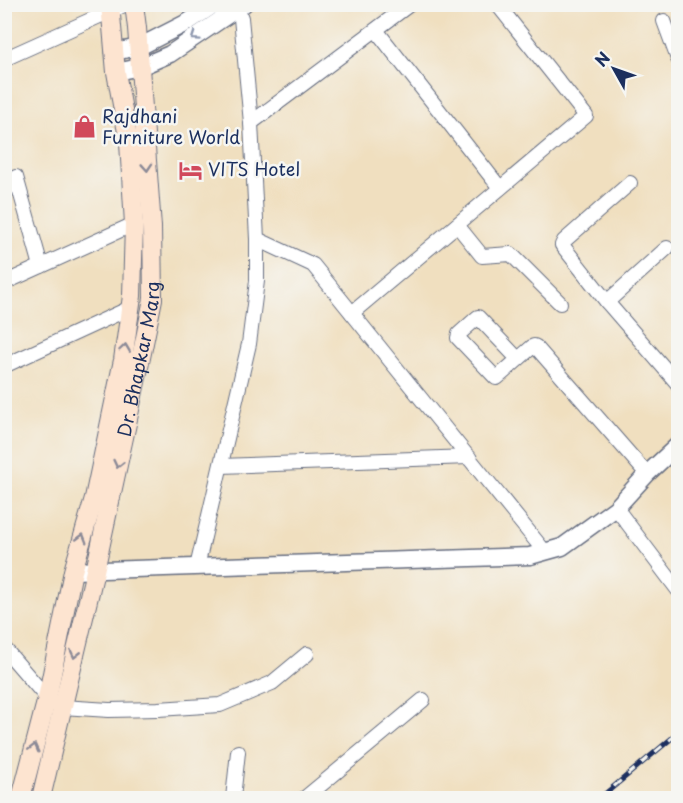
<svg xmlns="http://www.w3.org/2000/svg" width="683" height="803" viewBox="0 0 683 803" font-family="'Playpen Sans',sans-serif">
<style>
.lines{fill:none;stroke-linecap:round;stroke-linejoin:round}
.minor-casing{stroke:#666d80;stroke-width:16}
.tertiary-casing{stroke:#666d80;stroke-width:19}
.secondary-casing{stroke:#666d80;stroke-width:20}
.minor{stroke:#fff;stroke-width:14}
.tertiary{stroke:#fff;stroke-width:16}
.secondary{stroke:#fde4d0;stroke-width:18}
.rail-casing{stroke:#1b2f5e;stroke-width:5}
.rail{stroke:#f6f6f2;stroke-width:3;stroke-dasharray:9;stroke-linecap:butt}
.oneway{stroke:#8d97ae}
.oneway2{stroke:#8c8a97}
.labels{text-anchor:middle;stroke-width:5;stroke-linejoin:round;paint-order:stroke}
.poi-label{font-size:18px;fill:#1b2f5e;stroke:#f6f6f2;text-anchor:start}
.street-label{font-size:18px;fill:#1b2f5e;stroke:#f6f6f2}
</style>
<rect width="100%" height="100%" fill="#f6f6f2"/>
<filter id="ink" filterUnits="userSpaceOnUse"><feTurbulence type="fractalNoise" baseFrequency=".0167" numOctaves="2"/><feDisplacementMap in="SourceGraphic" scale="12" xChannelSelector="R" yChannelSelector="G"/><feConvolveMatrix kernelMatrix="1 2 1 2 8 2 1 2 1" color-interpolation-filters="sRGB"/></filter>
<filter id="wash" filterUnits="userSpaceOnUse"><feTurbulence type="fractalNoise" baseFrequency=".008" numOctaves="4" result="noise"/><feDisplacementMap in="SourceGraphic" scale="24" xChannelSelector="R" yChannelSelector="G"/><feGaussianBlur stdDeviation="1.35" result="paint"/><feColorMatrix in="noise" values="0 0 0 0 0 0 0 0 0 0 0 0 0 0 0 0 0 1.4 0 .05"/><feComposite in="paint" operator="in"/></filter>
<g filter="url(#wash)">
<rect width="100%" height="100%" fill="#f0dfbf"/>
</g>
<g filter="url(#ink)">
<g class="lines">
<defs>
<g id="minor">
<path d="M236 4 241 18 251 123"/>
<path d="M664 21 678 59"/>
<path d="M376 30 500 188"/>
<path d="M4 59 126 4"/>
<path d="M630 183 564 241 562 245 607 302 678 384"/>
<path d="M4 193 16 177 41 266"/>
<path d="M457 225 482 256 511 254 560 303"/>
<path d="M257 239 313 265 545 552"/>
<path d="M4 283 134 224"/>
<path d="M607 302 667 248"/>
<path d="M352 313 586 116 497 4"/>
<path d="M518 359 478 317 459 334 458 338 496 378H497L532 347 534 346 536 347 647 474"/>
<path d="M4 366 130 308"/>
<path d="M221 466 469 457"/>
<path d="M616 508 678 590"/>
<path d="M197 567 249 344 257 281V239L251 123 410 4"/>
<path d="M4 648 47 698 62 707 109 710 158 709 220 705 272 683 307 654"/>
<path d="M4 796 12 798"/>
<path d="M233 798 238 752"/>
<path d="M305 798 423 700"/>
</g>
<g id="tertiary">
<path d="M114 52 139 47 188 22 215 4"/>
<path d="M116 72 140 67 170 54 244 4"/>
<path d="M73 571 530 556 562 547 616 508 647 474 678 445"/>
</g>
<g id="secondary">
<path d="M21 798 47 698 73 571 94 498 123 360 132 296 134 224 129 143 116 72 110 4"/>
<path id="s1" d="M41 798 95 571 136 382 153 299 152 227 137 28 134 4"/>
</g>
</defs>
<!-- minor casing -->
<use href="#minor" class="minor-casing"/>
<!-- tertiary casing -->
<use href="#tertiary" class="tertiary-casing"/>
<!-- secondary casing -->
<use href="#secondary" class="secondary-casing"/>
<!-- minor -->
<use href="#minor" class="minor"/>
<!-- tertiary -->
<use href="#tertiary" class="tertiary"/>
<!-- secondary -->
<use href="#secondary" class="secondary"/>
<defs>
<path id="rail" d="M600 798 678 733"/>
</defs>
<!-- rail casing -->
<use href="#rail" class="rail-casing"/>
<!-- rail -->
<use href="#rail" class="rail"/>
</g>
<!-- one-way arrows -->
<defs><path id="oneway-chevron" d="M-2-3.5L2.5 0L-2 3.5" fill="none" stroke-width="1.6" stroke-linecap="round" stroke-linejoin="round" transform="scale(1.5)"/></defs>
<use class="oneway" href="#oneway-chevron" transform="translate(195 37) rotate(146)"/>
<g class="oneway2">
<use href="#oneway-chevron" transform="translate(147 167) rotate(86)"/>
<use href="#oneway-chevron" transform="translate(125 348) rotate(-82)"/>
<use href="#oneway-chevron" transform="translate(118 464) rotate(103)"/>
<use href="#oneway-chevron" transform="translate(82 538) rotate(-74)"/>
<use href="#oneway-chevron" transform="translate(75 654) rotate(103)"/>
<use href="#oneway-chevron" transform="translate(34 748) rotate(-76)"/>
</g>
</g>
<!-- icons -->
<defs>
<symbol id="shop-bare" viewBox="-9 -9 18 18"><path d="M-5-2.5h2.3a2.7 3.5 0 0 1 5.4 0H5L5.5 6h-11ZM-1.5-2.5h3a1.5 2.3 0 0 0-3 0Z" fill="#d1495b" stroke="#f6f6f2" stroke-width="2.5" paint-order="stroke"/></symbol>
<symbol id="hotel-bare" viewBox="-9 -9 18 18"><path d="M-6-4.5h1.5V1H6V5H4.5V3h-9V5H-6ZM-4 0a1.8 1.8 0 1 1 3.6 0ZM.5 0V-2.5h3Q6-2.5 6 0Z" fill="#d1495b" stroke="#f6f6f2" stroke-width="2.5" paint-order="stroke"/></symbol>
</defs>
<g fill-rule="evenodd">
<use href="#shop-bare" x="68" y="110" width="33" height="33"/>
<use href="#hotel-bare" x="174" y="154" width="33" height="33"/>
</g>
<g class="labels">
<!-- poi labels -->
<g class="poi-label">
<text x="102" y="123">Rajdhani<tspan x="102" dy="21">Furniture World</tspan></text>
<text x="208" y="176">VITS Hotel</text>
</g>
<!-- street labels -->
<g class="street-label">
<text dy="6" stroke="none"><textPath href="#s1" startOffset="450">Dr. Bhapkar Marg</textPath></text>
</g>
</g>
<!-- margin -->
<rect width="683" height="803" fill="none" stroke="#f6f6f2" stroke-width="24"/>
<!-- north arrow -->
<g transform="translate(614 69) rotate(310)" stroke="#f6f6f2" stroke-width="4.5" paint-order="stroke">
<path d="M0-4.5L10 22L0 15L-10 22Z" fill="#1b2f5e"/>
<text y="-9" font-size="16" font-weight="bold" text-anchor="middle" fill="#1b2f5e">N</text>
</g>
</svg>
